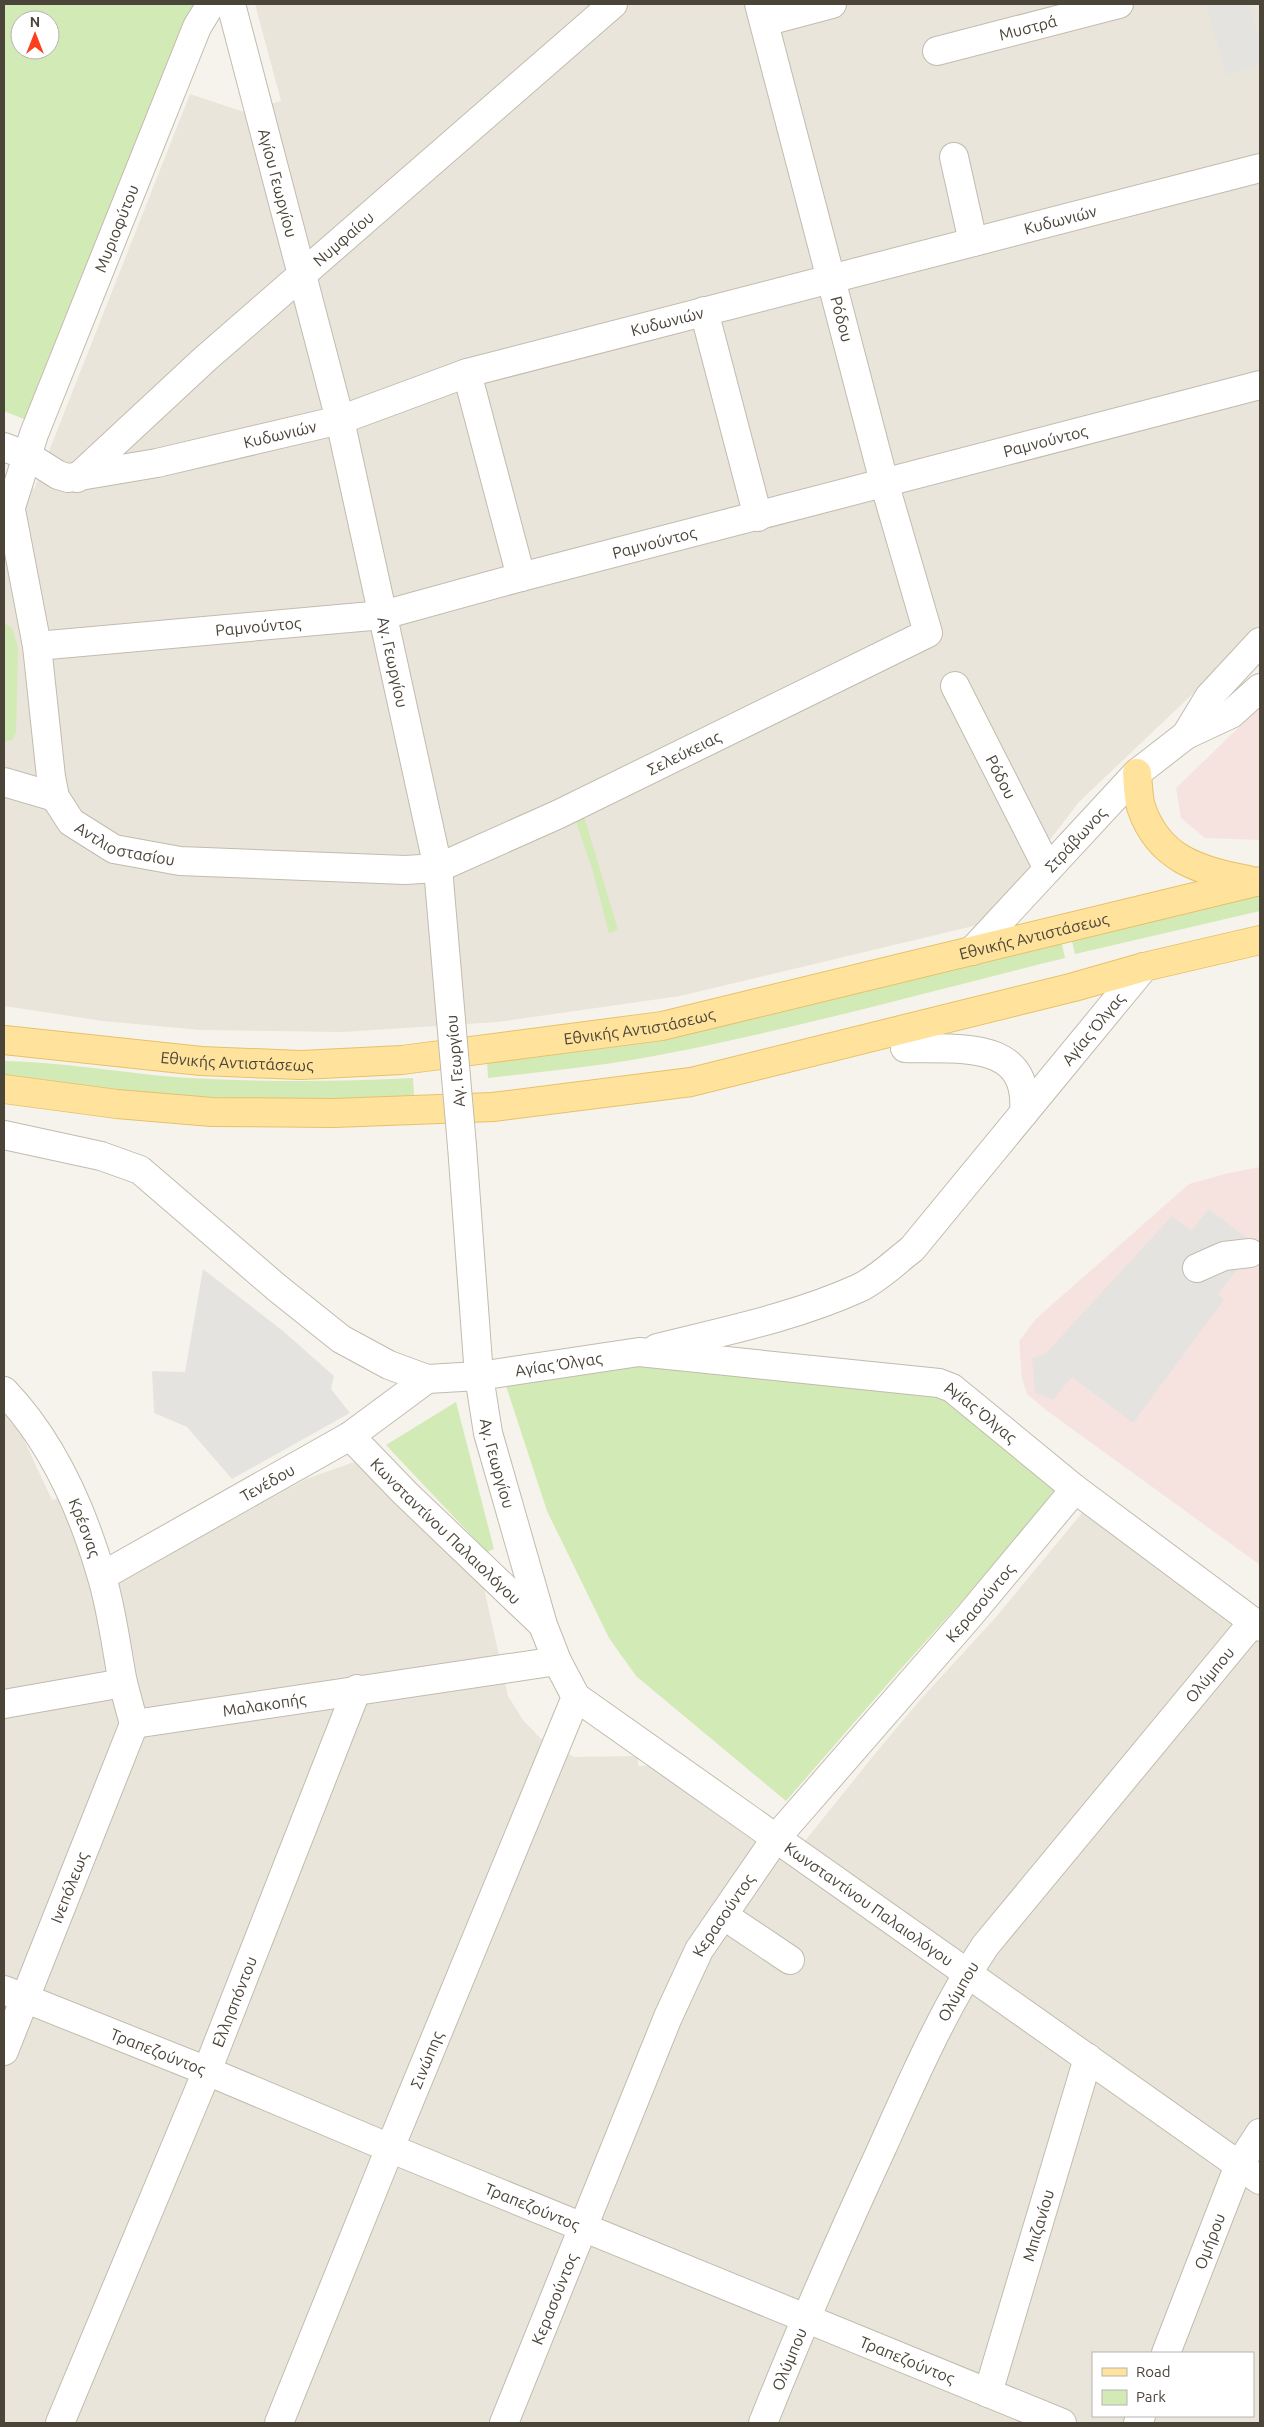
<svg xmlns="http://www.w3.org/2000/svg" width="1264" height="2427" viewBox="0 0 1264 2427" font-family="Ubuntu,sans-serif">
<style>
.residential{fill:#eae5da;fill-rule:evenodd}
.medical{fill:#f6e3e0}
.green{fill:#d2eab5;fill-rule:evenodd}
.parking{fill:#e5e3e0}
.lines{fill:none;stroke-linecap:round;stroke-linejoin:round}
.minor-casing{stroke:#c2bbae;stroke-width:30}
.major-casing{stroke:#e6c16a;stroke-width:30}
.minor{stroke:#fff;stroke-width:28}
.major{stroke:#ffe39c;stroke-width:28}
.minor-bridge-casing{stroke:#c2bbae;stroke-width:30;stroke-linecap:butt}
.minor-bridge{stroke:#fff;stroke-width:28}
.labels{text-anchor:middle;stroke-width:4;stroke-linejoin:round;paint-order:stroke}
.street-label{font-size:16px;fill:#4b4439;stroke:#fff}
</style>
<rect width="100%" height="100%" fill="#f6f3ec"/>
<!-- residential -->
<g class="residential">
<path d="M255 4H1260V630L1079 802 986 923 680 996 498 1022 343 1032 200 1030 103 1021 4 1006V478L34 489 190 94 244 112 281 101Z"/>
<path d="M4 1397 52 1500 72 1495 83 1536 131 1575 306 1479 354 1462H359L482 1579 508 1696 523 1720 540 1738 574 1757 638 1756V1766L661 1765 792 1857 879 1749 920 1700 996 1617 1096 1496 1260 1613V2423H4ZM1093 2353H1253V2416H1093Z"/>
</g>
<!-- medical -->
<g class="medical">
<path d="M1260 707V840L1205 838 1181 818 1176 788Z"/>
<path d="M1260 1167V1565L1046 1410 1027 1394 1022 1378 1019 1341 1037 1318 1189 1184 1229 1173Z"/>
</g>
<!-- green -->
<g class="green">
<path d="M4 4H194L26 420 4 411ZM20 20H50V50H20Z"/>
<path d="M4 623 12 628 18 648 16 733 12 740 4 742Z"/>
<path d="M584 816 618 930 609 933 593 872 575 819Z"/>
<path d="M1260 894V911L1075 954 1071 937Z"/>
<path d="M1061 940 1065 958C932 991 799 1028 664 1054 606 1066 547 1071 488 1078L487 1060Z"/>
<path d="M4 1061C61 1062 117 1072 174 1077 253 1082 334 1082 413 1078L414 1096C318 1102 224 1100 129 1091 87 1087 46 1078 4 1076Z"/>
<path d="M619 1365 928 1388 1064 1488 898 1672 786 1801 636 1676 609 1638 547 1511 506 1386Z"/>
<path d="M456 1402 494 1549 487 1552 386 1445Z"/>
</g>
<!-- parking -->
<g class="parking">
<path d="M1206 4H1250L1260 40V65L1226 75Z"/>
<path d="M1209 1209 1256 1245 1218 1294 1224 1300 1133 1423 1072 1377 1053 1400 1035 1393 1032 1358 1045 1354 1172 1216 1191 1231Z"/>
<path d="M203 1269 283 1331 334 1376 331 1389 350 1413 232 1479 187 1427 154 1413 152 1371 185 1372Z"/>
</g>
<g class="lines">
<defs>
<g id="minor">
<path id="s1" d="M231 4 340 420 438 868 451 1020"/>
<path d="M764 22 832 4"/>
<path id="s2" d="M937 51 1119 4"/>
<path d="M954 157 973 242"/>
<path d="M704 311 758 517"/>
<path d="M467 373 521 577"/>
<path id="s3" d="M4 447 28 456 58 475 68 478 157 463 340 420 467 373 1260 168"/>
<path id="s4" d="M77 478 205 359 613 4"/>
<path id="s5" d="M11 510 37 646 51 777 55 797 71 822 114 849 180 861 405 870 438 868 559 814 928 633 884 482 759 4"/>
<path id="s6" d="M5 526 34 434 197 27 211 4"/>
<path id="s7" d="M37 646 383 615 521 577 1260 385"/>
<path id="s8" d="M955 686 1048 869"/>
<path d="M1186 735 1209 697 1260 642"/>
<path d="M4 782 55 797"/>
<path id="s9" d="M972 951 1137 773 1186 735 1231 714 1260 688"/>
<path d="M905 1048C958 1050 1030 1038 1024 1113"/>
<path id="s10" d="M4 1135 101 1156 140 1170 276 1287 341 1339 389 1365 427 1379 479 1376 639 1352 939 1383 952 1388 1075 1489 1260 1627"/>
<path id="s11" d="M462 1146 479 1376 488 1433 543 1625 557 1661 576 1697 1260 2180"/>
<path d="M1197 1268 1224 1256 1250 1253"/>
<path id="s12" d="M657 1348C725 1331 795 1317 859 1288 878 1279 895 1262 912 1249L1144 967"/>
<path id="s13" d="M4 1391C51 1440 82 1509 101 1574 112 1609 116 1647 123 1683"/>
<path id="s14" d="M350 1436 405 1493 542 1624"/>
<path id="s15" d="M102 1576 350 1436 427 1379"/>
<path id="s16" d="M4 1704 123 1683 134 1724 557 1661"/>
<path d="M723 1915 790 1960"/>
<path id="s17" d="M4 1990 207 2071 404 2154 1062 2423"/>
<path id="s18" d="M4 2051 134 1724"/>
<path id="s19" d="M1166 2353 1239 2165 1260 2133"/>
<path id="s20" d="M988 2393 1088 2058"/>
<path id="s21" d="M60 2423 207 2071 357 1689"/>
<path id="s22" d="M279 2423 390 2148 576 1697"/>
<path id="s23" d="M504 2423 668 2017 699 1950 776 1838 970 1615 1075 1489"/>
<path id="s24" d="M763 2423C800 2330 840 2239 882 2148 913 2079 943 2010 985 1946L1253 1622"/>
<path d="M1138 2423 1141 2416"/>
</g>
<g id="major">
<path d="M1137 773C1138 784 1138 797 1141 807 1159 860 1199 870 1248 880"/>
<path id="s25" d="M4 1040 201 1061 301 1065 402 1060 662 1026 1260 881"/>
<path d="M4 1089 117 1104 212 1112 334 1113 493 1107 691 1082 1074 987 1144 967 1260 940"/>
</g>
</defs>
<!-- minor casing -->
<use href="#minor" class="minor-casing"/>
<!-- major casing -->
<use href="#major" class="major-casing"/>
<!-- minor -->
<use href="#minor" class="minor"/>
<!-- major -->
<use href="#major" class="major"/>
<defs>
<path id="minor-bridge" d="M451 1020 462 1146"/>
</defs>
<!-- minor-bridge casing -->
<use href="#minor-bridge" class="minor-bridge-casing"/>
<!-- minor-bridge -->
<use href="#minor-bridge" class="minor-bridge"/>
</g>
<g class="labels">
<!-- street labels -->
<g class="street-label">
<text dy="6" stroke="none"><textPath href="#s2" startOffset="94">Μυστρά</textPath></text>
<text dy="6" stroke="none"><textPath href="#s1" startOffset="185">Αγίου Γεωργίου</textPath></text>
<text dy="6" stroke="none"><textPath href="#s3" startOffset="1098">Κυδωνιών</textPath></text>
<text dy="6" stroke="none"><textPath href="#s6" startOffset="318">Μυριοφύτου</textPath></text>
<text dy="6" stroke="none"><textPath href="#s4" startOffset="358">Νυμφαίου</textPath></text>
<text transform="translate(842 319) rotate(75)" y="6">Ρόδου</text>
<text dy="6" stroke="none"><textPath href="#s3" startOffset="692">Κυδωνιών</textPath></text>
<text dy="6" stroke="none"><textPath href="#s3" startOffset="288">Κυδωνιών</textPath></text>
<text dy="6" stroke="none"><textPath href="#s7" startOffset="1032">Ραμνούντος</textPath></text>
<text dy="6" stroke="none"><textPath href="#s7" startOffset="628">Ραμνούντος</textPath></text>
<text dy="6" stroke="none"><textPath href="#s7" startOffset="222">Ραμνούντος</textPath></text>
<text dy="6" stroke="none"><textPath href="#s1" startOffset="678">Αγ. Γεωργίου</textPath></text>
<text dy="6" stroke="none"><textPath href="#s5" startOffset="968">Σελεύκειας</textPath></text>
<text dy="6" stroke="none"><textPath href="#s8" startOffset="102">Ρόδου</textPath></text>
<text dy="6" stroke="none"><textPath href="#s9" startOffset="152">Στράβωνος</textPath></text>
<text dy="6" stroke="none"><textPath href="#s5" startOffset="380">Αντλιοστασίου</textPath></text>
<text dy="6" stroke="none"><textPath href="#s25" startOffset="1044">Εθνικής Αντιστάσεως</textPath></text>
<text dy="6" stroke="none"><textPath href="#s25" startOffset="639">Εθνικής Αντιστάσεως</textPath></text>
<text dy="6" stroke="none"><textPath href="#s12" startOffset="562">Αγίας Όλγας</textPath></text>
<text dy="6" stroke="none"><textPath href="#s25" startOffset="234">Εθνικής Αντιστάσεως</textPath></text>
<text transform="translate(455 1061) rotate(-95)" y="6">Αγ. Γεωργίου</text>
<text dy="6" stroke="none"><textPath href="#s10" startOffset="631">Αγίας Όλγας</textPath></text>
<text dy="6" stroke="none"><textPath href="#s10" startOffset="1065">Αγίας Όλγας</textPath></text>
<text dy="6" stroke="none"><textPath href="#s11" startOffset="320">Αγ. Γεωργίου</textPath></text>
<text dy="6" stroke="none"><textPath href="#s15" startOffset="190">Τενέδου</textPath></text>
<text dy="6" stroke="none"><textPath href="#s13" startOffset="160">Κρέσνας</textPath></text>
<text dy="6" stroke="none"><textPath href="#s14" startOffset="135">Κωνσταντίνου Παλαιολόγου</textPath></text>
<text dy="6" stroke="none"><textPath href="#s23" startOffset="959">Κερασούντος</textPath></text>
<text dy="6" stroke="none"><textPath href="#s24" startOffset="879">Ολύμπου</textPath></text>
<text dy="6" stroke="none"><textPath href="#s16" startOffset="295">Μαλακοπής</textPath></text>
<text dy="6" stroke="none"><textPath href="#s18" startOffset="176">Ινεπόλεως</textPath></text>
<text dy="6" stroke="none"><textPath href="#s11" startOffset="926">Κωνσταντίνου Παλαιολόγου</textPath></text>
<text dy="6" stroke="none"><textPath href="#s23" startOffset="554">Κερασούντος</textPath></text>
<text dy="6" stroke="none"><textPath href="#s24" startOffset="474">Ολύμπου</textPath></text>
<text dy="6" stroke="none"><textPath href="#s21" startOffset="456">Ελλησπόντου</textPath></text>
<text dy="6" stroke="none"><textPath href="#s17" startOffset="166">Τραπεζούντος</textPath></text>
<text dy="6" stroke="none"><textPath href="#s22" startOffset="392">Σινώπης</textPath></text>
<text dy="6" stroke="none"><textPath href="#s17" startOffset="571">Τραπεζούντος</textPath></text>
<text dy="6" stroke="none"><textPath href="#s20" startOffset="175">Μπιζανίου</textPath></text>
<text dy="6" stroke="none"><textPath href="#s19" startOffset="120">Ομήρου</textPath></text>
<text dy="6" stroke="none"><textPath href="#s23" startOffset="134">Κερασούντος</textPath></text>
<text dy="6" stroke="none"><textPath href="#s24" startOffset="69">Ολύμπου</textPath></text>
<text dy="6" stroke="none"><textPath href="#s17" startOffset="976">Τραπεζούντος</textPath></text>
</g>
</g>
<!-- border -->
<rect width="1264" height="2427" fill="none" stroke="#4b4439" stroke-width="10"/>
<!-- legend -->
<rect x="1092" y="2352" width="162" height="65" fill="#ffffff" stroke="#b7b4b0"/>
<rect x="1102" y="2368" width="25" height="8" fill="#ffe39c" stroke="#b7b4b0"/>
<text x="1136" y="2377" font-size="15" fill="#4b4439">Road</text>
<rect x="1102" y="2390" width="25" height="15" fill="#d2eab5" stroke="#b7b4b0"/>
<text x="1136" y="2402" font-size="15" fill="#4b4439">Park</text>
<!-- north arrow -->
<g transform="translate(35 35)"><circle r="24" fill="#ffffff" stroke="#b7b4b0"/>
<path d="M0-4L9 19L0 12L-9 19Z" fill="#fc3f1d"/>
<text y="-8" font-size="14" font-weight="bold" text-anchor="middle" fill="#4b4439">N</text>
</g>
</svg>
